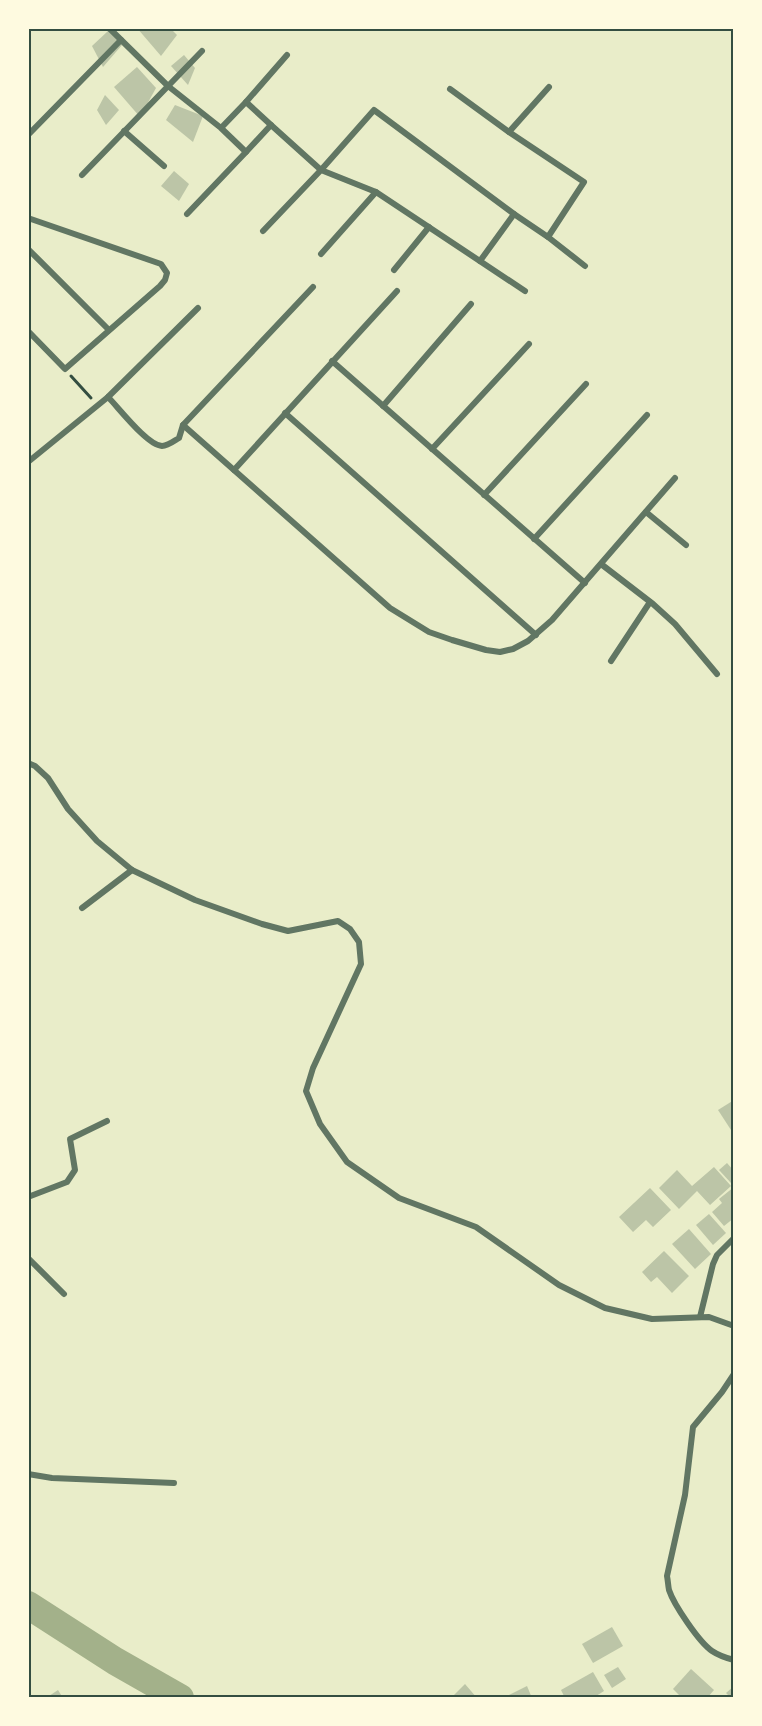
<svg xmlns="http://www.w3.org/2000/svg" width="762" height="1726" viewBox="0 0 762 1726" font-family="'Work Sans',sans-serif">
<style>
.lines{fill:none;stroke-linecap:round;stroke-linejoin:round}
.river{stroke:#a3b18a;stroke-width:28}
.building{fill:#bcc5a7}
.path{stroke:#344e41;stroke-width:3}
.minor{stroke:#617663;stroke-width:6}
.neatline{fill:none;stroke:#344e41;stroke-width:2}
</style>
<rect width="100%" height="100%" fill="#e9edc9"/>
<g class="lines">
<!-- river -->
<path class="river" d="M28 1605 115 1661 180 1698"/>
</g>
<!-- building -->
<g class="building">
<path d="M137 28H170L177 35 161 56Z"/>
<path d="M108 31 122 45 103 67 92 46Z"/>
<path d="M184 55 195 68 188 85 171 66Z"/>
<path d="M137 67 156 88 140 117 114 87Z"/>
<path d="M105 95 119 110 106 125 97 110Z"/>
<path d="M175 105 203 116 193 142 166 120Z"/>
<path d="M174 171 189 184 179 201 161 186Z"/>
<path d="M734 1100V1129L731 1130 718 1110Z"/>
<path d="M727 1163 734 1171V1182L731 1183 719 1170Z"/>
<path d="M714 1167 731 1186 710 1205 697 1191 679 1209 659 1188 677 1170 692 1186Z"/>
<path d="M734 1187V1218L724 1226 712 1212 722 1203 719 1199Z"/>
<path d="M650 1188 671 1210 653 1227 646 1220 633 1232 619 1217Z"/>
<path d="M709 1214 726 1233 713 1245 696 1225Z"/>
<path d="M689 1229 711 1254 695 1269 672 1244Z"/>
<path d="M664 1251 689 1276 672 1293 657 1277 651 1282 642 1272Z"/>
<path d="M612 1627 623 1646 593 1663 582 1644Z"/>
<path d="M618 1667 626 1679 612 1688 604 1675Z"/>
<path d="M691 1669 714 1690 707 1698H682L673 1689Z"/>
<path d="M593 1672 604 1691 593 1698H565L561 1690Z"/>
<path d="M465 1684 477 1698H451Z"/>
<path d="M527 1686 532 1698H511L509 1695Z"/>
<path d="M734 1686V1698H731L726 1693Z"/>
<path d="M58 1690 63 1698H46Z"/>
</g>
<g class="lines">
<!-- path -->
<path class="path" d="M71 376 91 398"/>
<!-- minor -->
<g class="minor">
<path d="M109 28 168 86 221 128 246 152 271 125 246 102 221 128"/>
<path d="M450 89 509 132 584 182 548 237 514 214"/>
<path d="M246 102 287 55"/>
<path d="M271 125 321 170 374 110 514 214 480 261"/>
<path d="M124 131 164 166"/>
<path d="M509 132 549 87"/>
<path d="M28 135 121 40"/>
<path d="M82 175 202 51"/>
<path d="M376 192 525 291"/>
<path d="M187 214 246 152"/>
<path d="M28 218 161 264 167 273 165 280 160 286 65 369 28 331"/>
<path d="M263 231 321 170 376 192 321 254"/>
<path d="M548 237 585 266"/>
<path d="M28 249 109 330"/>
<path d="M394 270 429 227"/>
<path d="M332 361 585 583"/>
<path d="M108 397C119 408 147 445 162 446 168 446 174 441 179 438L183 425 313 287"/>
<path d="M383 406 471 304"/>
<path d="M285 413 536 635"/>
<path d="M183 425 390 608 429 632 452 640 486 650 500 652 513 649 528 641 552 620 675 478"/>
<path d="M432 449 529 344"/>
<path d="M28 462 108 397 198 308"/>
<path d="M234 470 397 291"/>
<path d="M484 495 586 384"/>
<path d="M646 512 686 545"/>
<path d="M534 539 647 415"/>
<path d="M601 564 653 604 675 624 717 674"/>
<path d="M611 661 650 602"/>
<path d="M28 763 35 766 48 778 68 809 97 841 132 870 195 900 262 924 288 931 338 921 350 929 359 942 361 964 313 1068 306 1091 320 1124 347 1162 399 1198 476 1227 559 1285 605 1308 652 1319 709 1317 734 1326"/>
<path d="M82 908 132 870"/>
<path d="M28 1197 67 1182 75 1170 70 1139 107 1121"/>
<path d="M28 1258 64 1294"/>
<path d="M700 1317 713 1264 717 1255 734 1238"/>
<path d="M734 1374 722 1392 693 1427 685 1495 667 1576C668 1581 668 1585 669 1590 674 1605 699 1642 712 1651 718 1655 726 1658 734 1660"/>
<path d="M28 1474 52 1478 174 1483"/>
</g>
</g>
<!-- border -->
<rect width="762" height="1726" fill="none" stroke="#fefae0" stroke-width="60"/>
<rect x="30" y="30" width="702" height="1666" class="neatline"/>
</svg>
